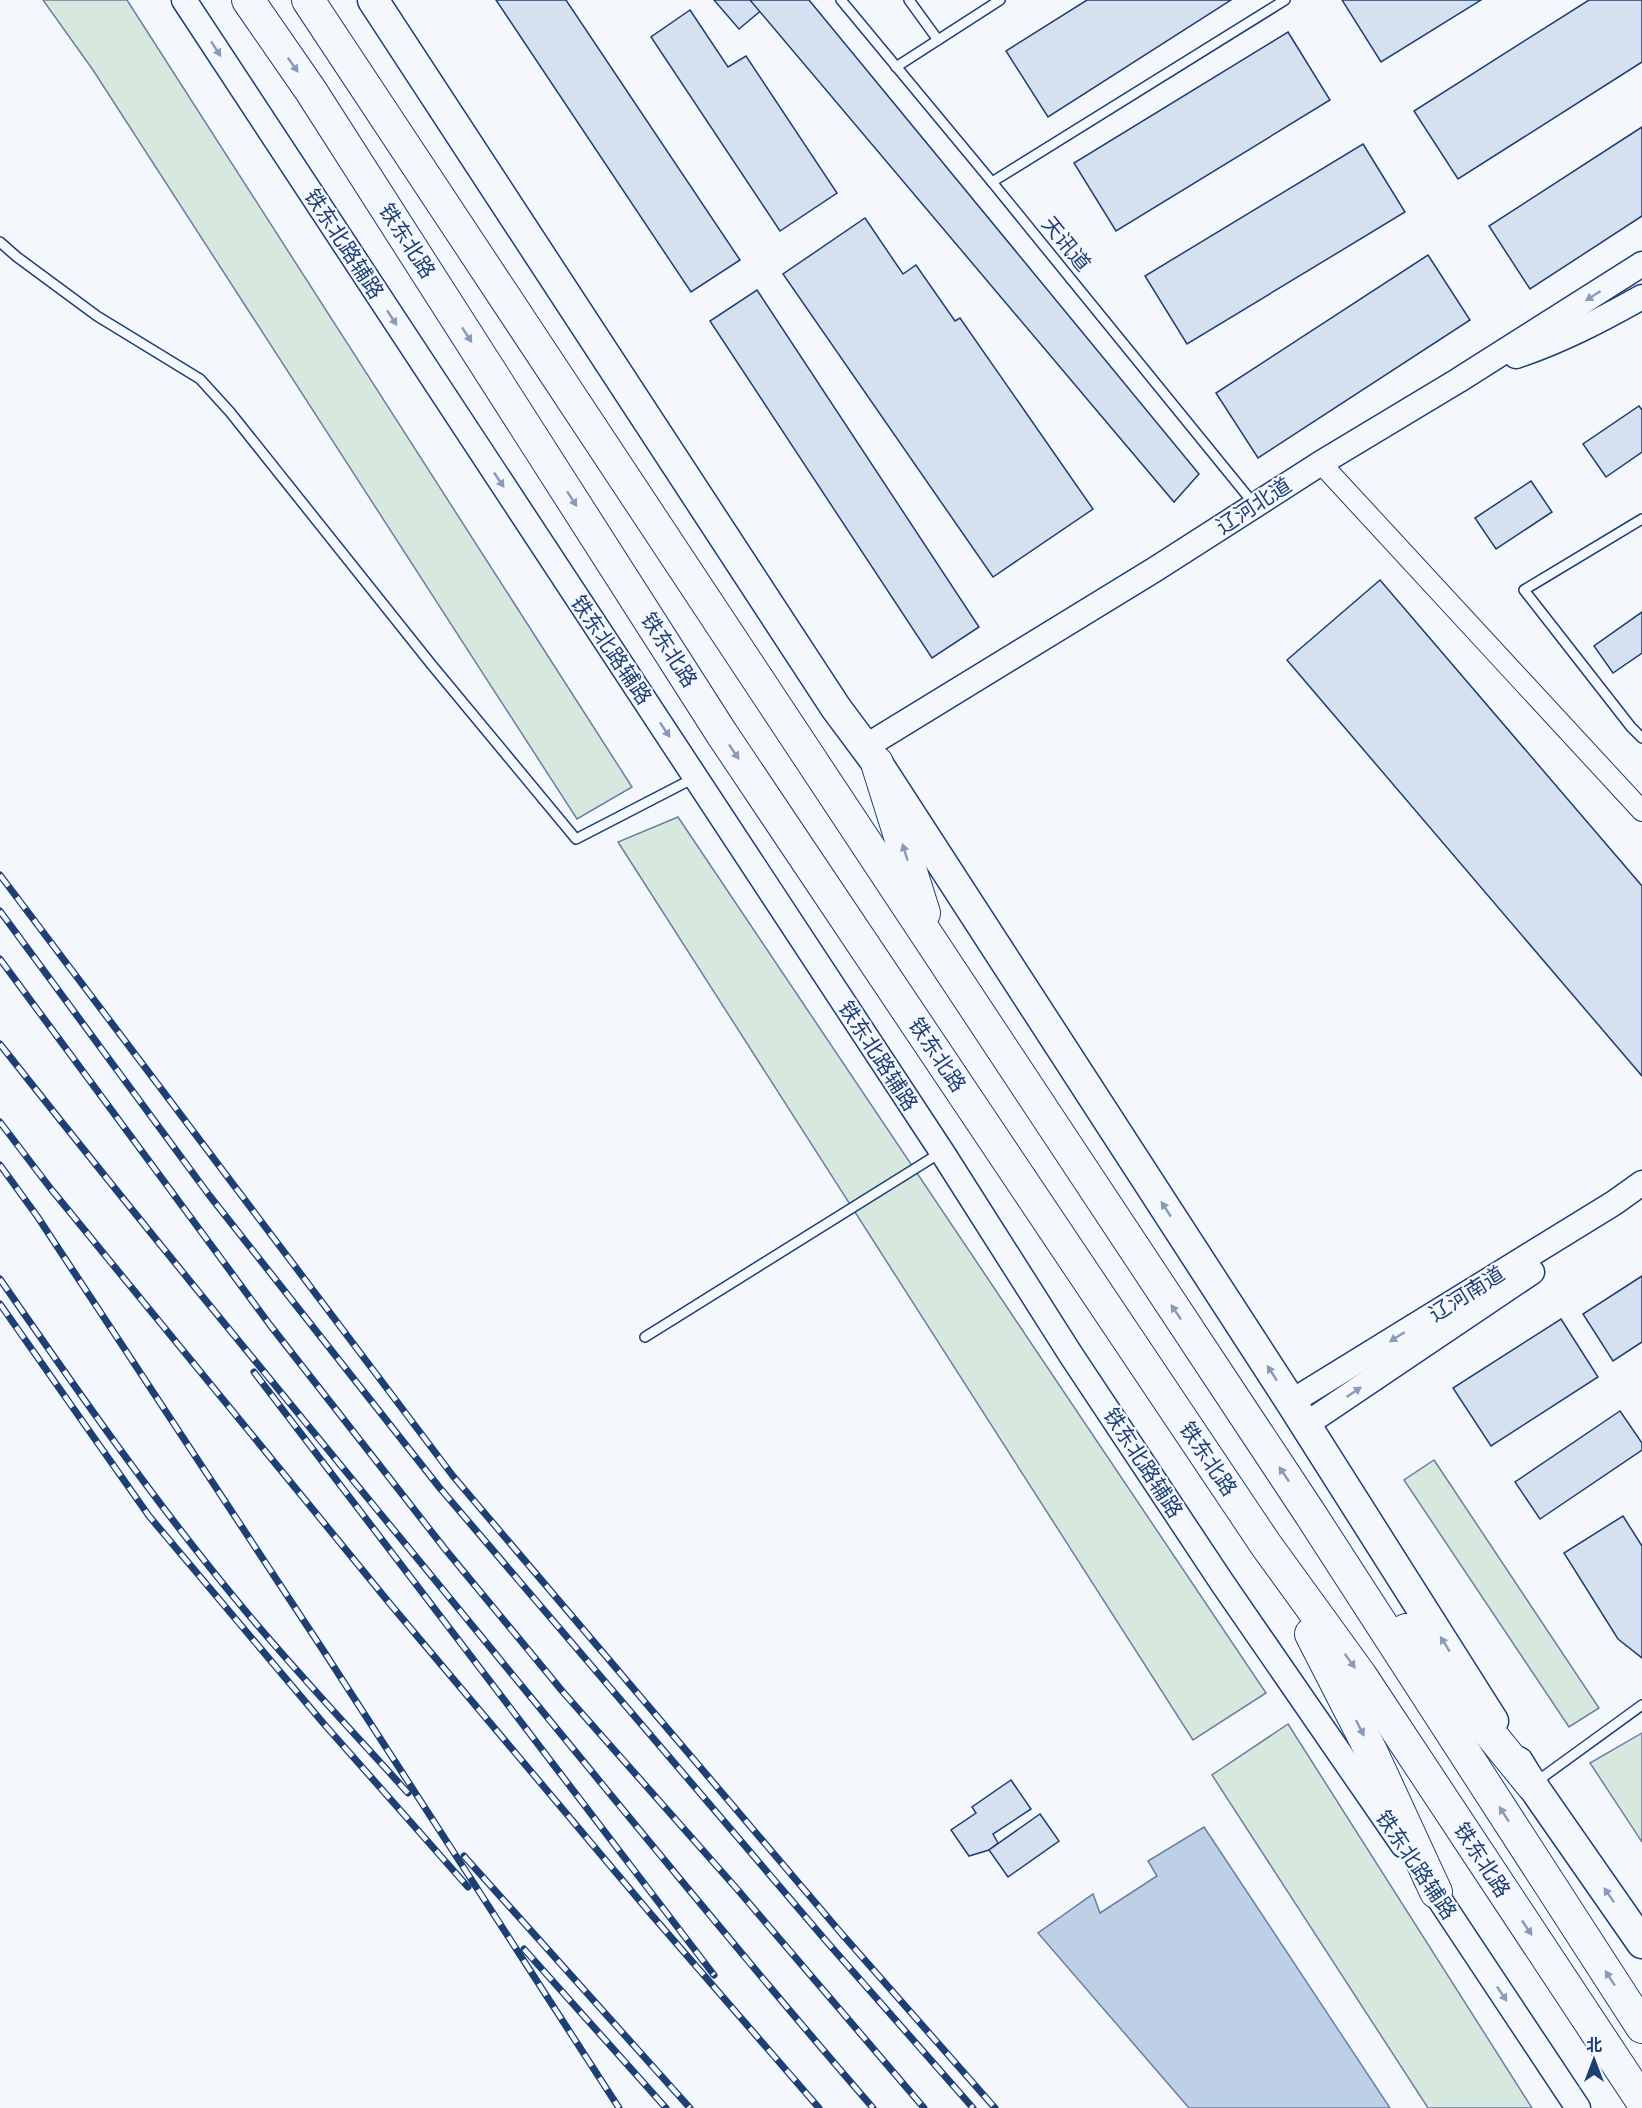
<svg xmlns="http://www.w3.org/2000/svg" width="1642" height="2108" viewBox="0 0 1642 2108" font-family="Arial,'Noto Sans SC',sans-serif">
<style>
.green{fill:#d7e8df;stroke:#687fa3;stroke-width:1.5}
.water{fill:#bed0e5;stroke:#687fa3;stroke-width:1.5}
.building{fill:#d5e0f0;stroke:#1d3f73;stroke-width:1.5}
.lines{fill:none;stroke-linecap:round;stroke-linejoin:round}
.service-casing{stroke:#1d3f73;stroke-width:12}
.minor-casing{stroke:#1d3f73;stroke-width:22}
.tertiary-casing{stroke:#1d3f73;stroke-width:27}
.primary-casing{stroke:#1d3f73;stroke-width:33}
.trunk-casing{stroke:#1d3f73;stroke-width:34}
.service{stroke:#f4f7fb;stroke-width:9}
.minor{stroke:#f4f7fb;stroke-width:20}
.tertiary{stroke:#f4f7fb;stroke-width:24}
.primary{stroke:#f4f7fb;stroke-width:30}
.trunk{stroke:#f4f7fb;stroke-width:32}
.rail-casing{stroke:#1d3f73;stroke-width:7}
.rail{stroke:#f4f7fb;stroke-width:4.5;stroke-dasharray:14;stroke-linecap:butt}
.oneway{fill:#889bb7}
.labels{text-anchor:middle;stroke-width:4.5;stroke-linejoin:round;paint-order:stroke}
.street-label{font-size:21px;fill:#1d3f73;stroke:#f4f7fb}
</style>
<rect width="100%" height="100%" fill="#f4f7fb"/>
<!-- green -->
<g class="green">
<path d="M43 0H127L632 787 577 819 93 70Z"/>
<path d="M678 817 1266 1693 1193 1740 618 842Z"/>
<path d="M1434 1460 1599 1708 1569 1727 1404 1480Z"/>
<path d="M1288 1724 1532 2108H1428L1212 1775Z"/>
<path d="M1642 1733V1842L1590 1763Z"/>
</g>
<!-- water -->
<path class="water" d="M1204 1827 1390 2108H1189L1038 1933 1093 1894 1100 1913 1157 1876 1148 1861Z"/>
<!-- building -->
<g class="building">
<path d="M496 0H566L740 260 691 292Z"/>
<path d="M714 0H757L764 8 739 29Z"/>
<path d="M750 0H809L1199 474 1174 502Z"/>
<path d="M1087 0H1231L1048 117 1006 51Z"/>
<path d="M1342 0H1481L1381 62Z"/>
<path d="M1589 0H1642V62L1458 179 1414 111Z"/>
<path d="M690 10 728 67 746 56 837 193 780 231 651 37Z"/>
<path d="M1288 32 1330 100 1116 231 1074 163Z"/>
<path d="M1642 127V216L1530 289 1489 226Z"/>
<path d="M1363 144 1405 212 1187 344 1145 276Z"/>
<path d="M865 218 903 274 916 265 955 321 960 318 1093 509 993 577 783 274Z"/>
<path d="M1428 255 1470 320 1258 458 1216 393Z"/>
<path d="M757 290 979 627 932 658 710 321Z"/>
<path d="M1639 406 1642 410V452L1606 477 1583 444Z"/>
<path d="M1531 481 1552 512 1496 549 1475 518Z"/>
<path d="M1380 580 1642 886V1076L1287 660Z"/>
<path d="M1642 612V653L1613 673 1594 646Z"/>
<path d="M1642 1276V1342L1613 1361 1583 1314Z"/>
<path d="M1561 1319 1598 1377 1491 1446 1453 1388Z"/>
<path d="M1620 1411 1642 1443V1450L1540 1519 1515 1482Z"/>
<path d="M1623 1516 1642 1546V1658L1618 1639 1564 1553Z"/>
<path d="M1011 1780 1031 1809 993 1834 998 1843 989 1850 969 1856 951 1830 976 1813 972 1807Z"/>
<path d="M1040 1814 1059 1841 1008 1877 989 1850Z"/>
</g>
<g class="lines">
<defs>
<g id="service">
<path d="M841 0 992 182 1254 504"/>
<path d="M909 0 938 40"/>
<path d="M896 67 1000 0"/>
<path d="M992 182 1285 0"/>
<path d="M0 242 17 257 97 316 200 379 230 412 431 664 576 839 694 778"/>
<path d="M1642 519 1524 590 1631 727 1642 738"/>
<path d="M645 1337 940 1153"/>
<path d="M1536 1782 1642 1705"/>
</g>
<path id="minor" d="M1328 471 1642 811"/>
<g id="tertiary">
<path d="M184 0 942 1152 1071 1355 1223 1584 1403 1845"/>
<path d="M1516 356C1561 341 1601 320 1642 297"/>
<path d="M865 747 1154 570 1321 463 1459 380 1642 264"/>
<path d="M1291 1402 1614 1203 1642 1183"/>
<path d="M1305 1425 1532 1272"/>
<path d="M1426 1879 1578 2108"/>
</g>
<g id="primary">
<path d="M373 0 836 708 877 763 1291 1402 1493 1721"/>
<path d="M1518 1762 1532 1785 1642 1943"/>
</g>
<g id="trunk">
<path d="M248 0 311 91 722 734 1266 1545 1361 1676 1642 2101"/>
<path d="M308 0 1309 1512 1642 2027"/>
<path d="M877 763 924 913"/>
<path d="M1406 1630 1532 1785"/>
<path d="M1311 1634 1371 1751 1436 1892"/>
</g>
</defs>
<!-- service casing -->
<use href="#service" class="service-casing"/>
<!-- minor casing -->
<use href="#minor" class="minor-casing"/>
<!-- tertiary casing -->
<use href="#tertiary" class="tertiary-casing"/>
<!-- primary casing -->
<use href="#primary" class="primary-casing"/>
<!-- trunk casing -->
<use href="#trunk" class="trunk-casing"/>
<!-- service -->
<use href="#service" class="service"/>
<!-- minor -->
<use href="#minor" class="minor"/>
<!-- tertiary -->
<use href="#tertiary" class="tertiary"/>
<!-- primary -->
<use href="#primary" class="primary"/>
<!-- trunk -->
<use href="#trunk" class="trunk"/>
<defs>
<g id="rail">
<path d="M0 875 453 1476 841 1933 995 2108"/>
<path d="M0 911 209 1195 439 1487 827 1942 973 2108"/>
<path d="M0 959 270 1325 445 1549 563 1692 737 1889 924 2108"/>
<path d="M0 1044C151 1236 307 1424 462 1613 598 1779 733 1946 873 2108"/>
<path d="M0 1122 51 1189 391 1605 650 1913 819 2108"/>
<path d="M0 1165 37 1216 323 1650 619 2108"/>
<path d="M0 1279C79 1393 158 1507 248 1614 299 1675 354 1733 408 1793"/>
<path d="M0 1304 149 1516 324 1724 468 1887"/>
<path d="M254 1372 714 1975"/>
<path d="M464 1856 690 2108"/>
<path d="M524 1949 666 2108"/>
</g>
</defs>
<!-- rail casing -->
<use href="#rail" class="rail-casing"/>
<!-- rail -->
<use href="#rail" class="rail"/>
</g>
<!-- one-way arrows -->
<defs><path id="oneway-solid" d="M-6-.8H1V-3.2L6.5 0L1 3.2V.8H-6Z" transform="scale(1.5)"/></defs>
<g class="oneway">
<use href="#oneway-solid" transform="translate(216 49) rotate(57)"/>
<use href="#oneway-solid" transform="translate(293 65) rotate(55)"/>
<use href="#oneway-solid" transform="translate(1593 296) rotate(147)"/>
<use href="#oneway-solid" transform="translate(392 318) rotate(57)"/>
<use href="#oneway-solid" transform="translate(467 335) rotate(57)"/>
<use href="#oneway-solid" transform="translate(499 480) rotate(56)"/>
<use href="#oneway-solid" transform="translate(572 499) rotate(57)"/>
<use href="#oneway-solid" transform="translate(665 730) rotate(56)"/>
<use href="#oneway-solid" transform="translate(734 752) rotate(56)"/>
<use href="#oneway-solid" transform="translate(905 852) rotate(-107)"/>
<use href="#oneway-solid" transform="translate(1166 1209) rotate(-123)"/>
<use href="#oneway-solid" transform="translate(1176 1312) rotate(-124)"/>
<use href="#oneway-solid" transform="translate(1397 1337) rotate(148)"/>
<use href="#oneway-solid" transform="translate(1272 1373) rotate(-123)"/>
<use href="#oneway-solid" transform="translate(1354 1392) rotate(-34)"/>
<use href="#oneway-solid" transform="translate(1284 1474) rotate(-124)"/>
<use href="#oneway-solid" transform="translate(1445 1644) rotate(-122)"/>
<use href="#oneway-solid" transform="translate(1350 1661) rotate(54)"/>
<use href="#oneway-solid" transform="translate(1360 1728) rotate(63)"/>
<use href="#oneway-solid" transform="translate(1504 1814) rotate(-123)"/>
<use href="#oneway-solid" transform="translate(1609 1895) rotate(-125)"/>
<use href="#oneway-solid" transform="translate(1527 1928) rotate(56)"/>
<use href="#oneway-solid" transform="translate(1610 1978) rotate(-123)"/>
<use href="#oneway-solid" transform="translate(1502 1994) rotate(56)"/>
</g>
<g class="labels">
<!-- street labels -->
<g class="street-label">
<text transform="translate(407 241) rotate(57)" y="7">铁东北路</text>
<text transform="translate(344 244) rotate(57)" y="7">铁东北路辅路</text>
<text transform="translate(1066 244) rotate(51)" y="7">天讯道</text>
<text transform="translate(1254 506) rotate(-33)" y="7">辽河北道</text>
<text transform="translate(611 650) rotate(56)" y="7">铁东北路辅路</text>
<text transform="translate(669 650) rotate(57)" y="7">铁东北路</text>
<text transform="translate(937 1055) rotate(56)" y="7">铁东北路</text>
<text transform="translate(878 1056) rotate(57)" y="7">铁东北路辅路</text>
<text transform="translate(1467 1294) rotate(-32)" y="7">辽河南道</text>
<text transform="translate(1208 1459) rotate(56)" y="7">铁东北路</text>
<text transform="translate(1143 1463) rotate(57)" y="7">铁东北路辅路</text>
<text transform="translate(1482 1860) rotate(57)" y="7">铁东北路</text>
<text transform="translate(1416 1865) rotate(56)" y="7">铁东北路辅路</text>
</g>
</g>
<!-- north arrow -->
<g transform="translate(1594 2060)" stroke="#f4f7fb" stroke-width="4.5" paint-order="stroke">
<path d="M0-4.5L10 22L0 15L-10 22Z" fill="#1d3f73"/>
<text y="-9" font-size="16" font-weight="bold" text-anchor="middle" fill="#1d3f73">北</text>
</g>
</svg>
